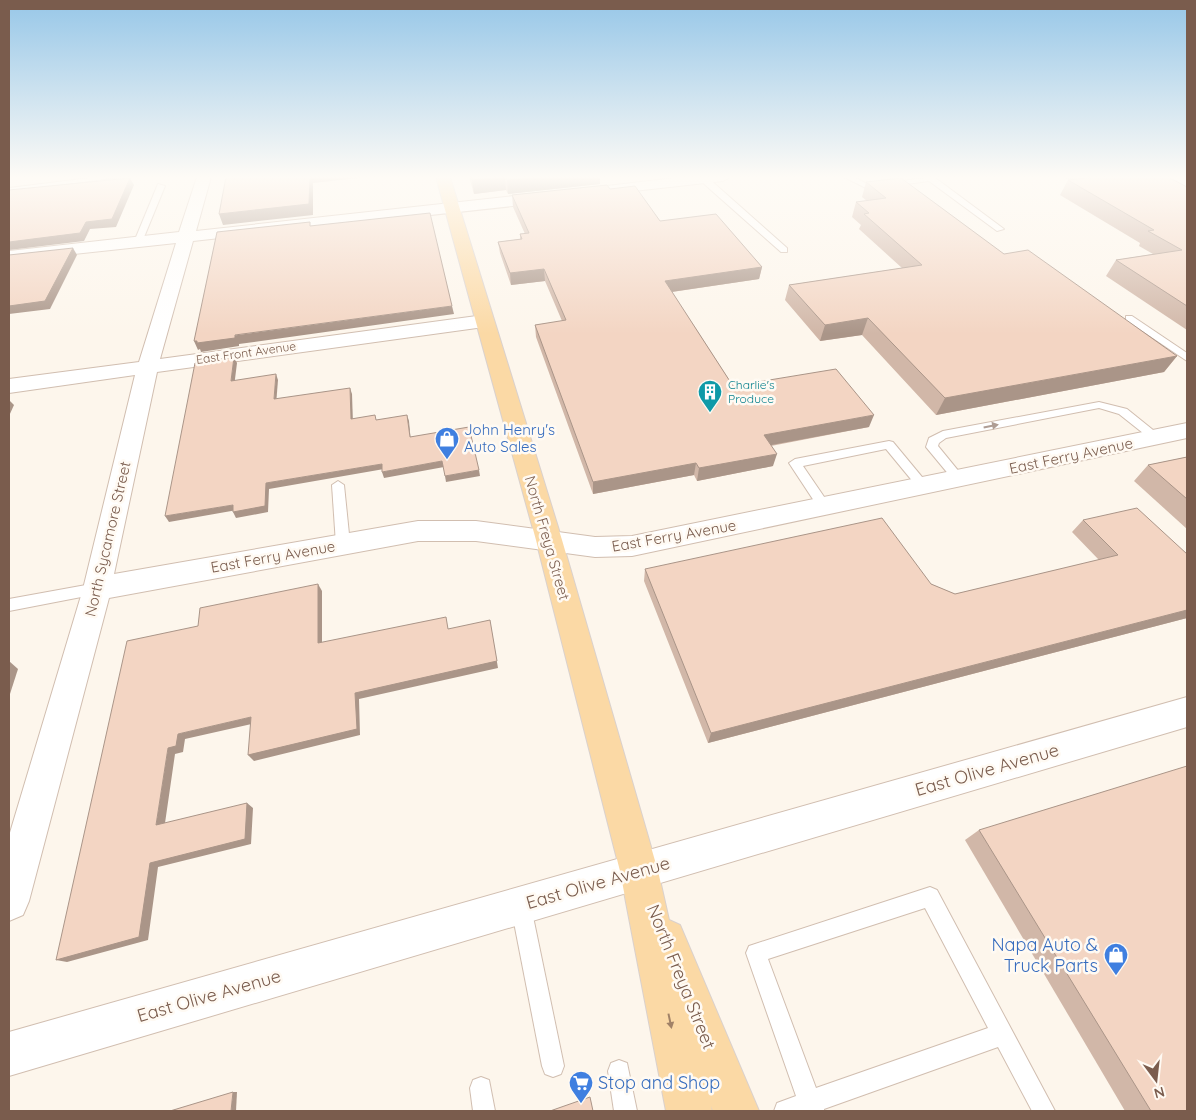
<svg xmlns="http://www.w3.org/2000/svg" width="1196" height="1120" viewBox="0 0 1196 1120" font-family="Quicksand,sans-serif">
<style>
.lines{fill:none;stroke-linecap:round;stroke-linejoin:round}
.service-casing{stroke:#d1beb0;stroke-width:2}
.minor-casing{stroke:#d1beb0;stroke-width:2}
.primary-casing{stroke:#dad1cd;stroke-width:2}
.service{fill:#fff;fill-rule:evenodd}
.minor{fill:#fff;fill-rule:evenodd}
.primary{fill:#fbd9a5;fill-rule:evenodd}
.wall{fill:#d1b7a8}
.shaded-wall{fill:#aa9588}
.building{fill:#f3d5c3;stroke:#aa9588}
.oneway{fill:#af9d94}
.oneway2{fill:#a18267}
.labels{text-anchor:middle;stroke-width:5;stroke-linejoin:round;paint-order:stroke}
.far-street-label{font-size:12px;fill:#7a5c4d;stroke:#fffaf3}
.far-culture-label{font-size:12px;fill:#0d838f;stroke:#fffaf3;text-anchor:start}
.shop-label{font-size:15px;fill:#366cbe;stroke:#fffaf3;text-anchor:start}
.street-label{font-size:15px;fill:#7a5c4d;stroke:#fffaf3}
.near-street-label{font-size:18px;fill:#7a5c4d;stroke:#fffaf3}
.near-shop-label{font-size:18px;fill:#366cbe;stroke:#fffaf3;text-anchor:end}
</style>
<rect width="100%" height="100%" fill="#fdf6ec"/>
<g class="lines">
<defs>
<g id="service">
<path d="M98 177H119L9 192V188Z"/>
<path d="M701 177H707L787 248V252H781L711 190 701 181Z"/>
<path d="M844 177H854L869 185 934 177 1004 229 997 231 929 181 868 189Z"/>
<path d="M158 184 165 186 142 242 135 244 134 242Z"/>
<path d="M1126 316H1132L1187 353V361L1126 320Z"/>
<path d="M1099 402 1127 409 1163 438 1157 442 1153 441 1119 414 1099 408 946 438 939 443 938 446 965 479 959 483 955 482 926 447 929 438 943 431Z"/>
<path d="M889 441 893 442 927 483 929 486 927 489H919L886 449 803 466 831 507 825 512 820 510 789 463 795 459Z"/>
<path d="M338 481 344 485 350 544 343 549 336 544 332 485Z"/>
<path d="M97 583 102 585 104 589 102 593 9 611V599Z"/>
<path d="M930 887 937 890 1055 1111H1032L998 1047 824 1109V1111H774L777 1103 796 1096 746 953 749 946ZM925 908 988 1028 816 1088 768 959Z"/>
<path d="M521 897 528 900 531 907 564 1066 561 1074 553 1077 545 1074 542 1066 511 907 514 900Z"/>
<path d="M619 1060 627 1063 637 1111H614L608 1071 611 1063Z"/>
<path d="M481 1077 489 1080 495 1111H473L470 1088 473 1080Z"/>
</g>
<g id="minor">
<path d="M197 177H211L196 231 550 192 558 197 550 202 193 241 160 359 484 315 491 317 494 321 491 325 484 327 157 372 114 574 418 521H476L595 537 632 536 1187 423V438L632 556 595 557 476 541H418L109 598 29 901 23 915 9 921V836L83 589 135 375 9 393V379L139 362 176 243 9 261V251L179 232Z"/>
<path d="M684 177H730L723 181 598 195 591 191 598 187Z"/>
<path d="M1187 697V727L9 1076V1032Z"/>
</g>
<path id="primary" d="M436 177H450L562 540 658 871 669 920 680 925 759 1111H713L711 1106 712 1111H666L620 871 536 540Z"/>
</defs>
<!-- service casing -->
<use href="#service" class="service-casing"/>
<!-- minor casing -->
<use href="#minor" class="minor-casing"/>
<!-- primary casing -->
<use href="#primary" class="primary-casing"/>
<!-- service -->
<use href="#service" class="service"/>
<!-- minor -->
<use href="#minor" class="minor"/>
<!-- primary -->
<use href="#primary" class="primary"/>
</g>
<!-- wall -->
<g class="wall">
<path d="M469 177H600V184L508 194 506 190 474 194Z"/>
<path d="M1064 177H1168L1187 187V330L1106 276 1116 260 1153 254 1139 246 1140 243 1060 195 1068 180H1069Z"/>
<path d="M866 182 1004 254 1177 356 1164 372 936 415 862 335 820 341 785 300 789 285 902 268 859 229 861 225 852 217 856 202 867 201 862 197Z"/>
<path d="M610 189 660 221 762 267 759 279 672 292 733 386 869 427 771 446 773 466 697 481 694 475 593 494 536 337 535 325 562 321 545 281 511 285 500 253 498 242 520 239V234H525L513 207 512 195Z"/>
<path d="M1187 457V529L1134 481 1148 465Z"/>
<path d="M1083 520 1187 554V618L708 743 644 581 645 569 931 584 955 594 1099 560 1072 532Z"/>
<path d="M979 830 1187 1111H1125L965 840Z"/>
</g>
<!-- shaded-wall -->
<g class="shaded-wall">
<path d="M310 177H368L313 183V215L223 225 219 214Z"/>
<path d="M505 177 506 190 474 194 472 180Z"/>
<path d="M539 177H600V184L508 194 507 180Z"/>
<path d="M130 178 134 185 116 227 90 229 84 241 9 250V242L86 222Z"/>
<path d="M73 248 77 255 50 309 9 314V306Z"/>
<path d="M762 267 759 279 664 293 665 281Z"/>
<path d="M544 269 545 281 511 285 510 273Z"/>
<path d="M452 306 454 314 239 344V346L201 352 200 349 198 350 194 341Z"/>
<path d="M868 318 862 335 820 341 825 325Z"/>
<path d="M1177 356 1164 372 936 415 945 398Z"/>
<path d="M234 357 237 363 234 387 231 381Z"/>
<path d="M276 374 278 380 276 405 274 399Z"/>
<path d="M350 388 352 394 353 424 351 419Z"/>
<path d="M10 401 14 405 9 416V404Z"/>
<path d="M407 415 409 421 411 443 410 437Z"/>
<path d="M874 415 869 427 761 447 764 435Z"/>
<path d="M777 454 773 466 697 481 699 468Z"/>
<path d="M442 461 444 467 384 478 382 472Z"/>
<path d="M696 463 694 475 593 494V482Z"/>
<path d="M382 464 384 469 269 489 268 512 236 518 233 512 266 483Z"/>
<path d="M479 470 480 476 446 482 445 476Z"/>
<path d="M233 505 237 510 169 522 165 516Z"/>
<path d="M318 584 322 591V650L318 643Z"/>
<path d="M1187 610V618L708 743 711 733Z"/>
<path d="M491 627 498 668 359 699 360 735 254 761 248 755 355 693Z"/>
<path d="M9 661 18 669 9 697Z"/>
<path d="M251 717 256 723 185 739 183 752 175 754 164 830 156 825 168 748 178 734Z"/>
<path d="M247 803 253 808 251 844 158 867 148 940 67 962 56 960 150 863Z"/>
<path d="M233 1092H237L236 1111H231Z"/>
</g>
<!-- building -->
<g class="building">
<path d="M226 177H310L309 204 219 214Z"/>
<path d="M472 177H502L472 180Z"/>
<path d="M505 177H539L507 180Z"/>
<path d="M1095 177H1168L1187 187V306L1116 260 1182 250 1148 231 1154 230 1068 180Z"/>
<path d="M130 178 112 219 86 222 80 233 9 242V190Z"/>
<path d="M901 178 1004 254 1028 250 1177 356 945 398 868 318 825 325 789 285 922 265 864 214 869 213 856 202 886 198 866 182Z"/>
<path d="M607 185 610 189 635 186 660 221 716 214 762 267 665 281 733 386 836 369 874 415 764 435 777 454 699 468 696 463 593 482 535 325 566 320 544 269 510 273 498 242 522 239 520 234 529 233 512 195Z"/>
<path d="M430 213 452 306 235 335V338L197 343V341H194L217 232 310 222V226Z"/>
<path d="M73 248 45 301 9 306V255Z"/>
<path d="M234 357 231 381 276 374 274 399 350 388 351 419 375 415 376 420 407 415 410 437 469 427 479 470 445 476 442 461 382 472V464L266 483 265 506 233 512V505L165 516 195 363Z"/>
<path d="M1187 457V499L1148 465Z"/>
<path d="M1137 508 1187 554V610L711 733 645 569 882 518 931 584 955 594 1118 555 1083 520Z"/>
<path d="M318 584V643L446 617 448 629 490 620 497 661 355 693 357 729 248 755 251 717 178 734 176 746 168 748 156 825 247 803 245 839 150 863 139 937 56 960 127 641 198 626 200 608Z"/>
<path d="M1187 766V1111H1151L979 830Z"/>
<path d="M233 1092 231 1111H170Z"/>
<path d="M590 1097 593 1111H550Z"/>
</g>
<!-- one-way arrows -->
<defs><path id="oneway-solid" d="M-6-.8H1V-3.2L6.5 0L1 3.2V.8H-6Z" transform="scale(1.25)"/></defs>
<use class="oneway" href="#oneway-solid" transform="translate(991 426) rotate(-11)"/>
<use class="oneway2" href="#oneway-solid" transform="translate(670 1021) rotate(78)"/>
<!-- sky -->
<linearGradient id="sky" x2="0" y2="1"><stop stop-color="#97c7e8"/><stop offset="0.53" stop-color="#fefbf6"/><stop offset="1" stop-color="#fefbf6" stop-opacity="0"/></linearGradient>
<rect width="1196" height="334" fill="url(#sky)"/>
<!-- icons -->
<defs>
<symbol id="building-pin" viewBox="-11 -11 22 30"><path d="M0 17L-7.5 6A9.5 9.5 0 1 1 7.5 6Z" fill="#0f9aa8" stroke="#fffaf3"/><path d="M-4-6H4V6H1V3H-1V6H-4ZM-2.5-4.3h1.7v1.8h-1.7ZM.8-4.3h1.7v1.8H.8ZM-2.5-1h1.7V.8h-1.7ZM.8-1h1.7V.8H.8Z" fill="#fff"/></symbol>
<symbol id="shop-pin" viewBox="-11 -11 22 30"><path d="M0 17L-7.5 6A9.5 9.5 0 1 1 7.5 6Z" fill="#3f7fe0" stroke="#fffaf3"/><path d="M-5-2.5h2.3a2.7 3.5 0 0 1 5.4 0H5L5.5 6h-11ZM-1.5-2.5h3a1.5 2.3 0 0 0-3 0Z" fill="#fff"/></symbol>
<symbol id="supermarket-pin" viewBox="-11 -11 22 30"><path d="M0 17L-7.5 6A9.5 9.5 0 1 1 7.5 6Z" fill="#3f7fe0" stroke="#fffaf3"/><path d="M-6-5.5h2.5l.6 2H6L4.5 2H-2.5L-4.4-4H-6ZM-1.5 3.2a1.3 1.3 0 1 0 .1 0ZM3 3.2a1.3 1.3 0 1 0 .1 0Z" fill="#fff"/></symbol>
</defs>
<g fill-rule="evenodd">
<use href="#building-pin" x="696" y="378" width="28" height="38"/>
<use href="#shop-pin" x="433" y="425" width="28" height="38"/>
<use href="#shop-pin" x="1102" y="941" width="28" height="38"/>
<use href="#supermarket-pin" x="567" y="1069" width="28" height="38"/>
</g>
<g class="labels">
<!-- far-street labels -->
<g class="far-street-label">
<text transform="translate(246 353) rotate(-8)" y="4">East Front Avenue</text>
</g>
<!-- far-culture labels -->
<g class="far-culture-label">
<text x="728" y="389">Charlie's<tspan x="728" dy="14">Produce</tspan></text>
</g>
<!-- shop labels -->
<g class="shop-label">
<text x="464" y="435">John Henry's<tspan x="464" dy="17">Auto Sales</tspan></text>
</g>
<!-- street labels -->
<g class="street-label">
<text transform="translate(1071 456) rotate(-12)" y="5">East Ferry Avenue</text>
<text transform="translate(674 536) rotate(-10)" y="5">East Ferry Avenue</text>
<text transform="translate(547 538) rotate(74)" y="5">North Freya Street</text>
<text transform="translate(108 539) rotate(-77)" y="5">North Sycamore Street</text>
<text transform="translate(273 557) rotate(-10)" y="5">East Ferry Avenue</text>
</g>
<!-- near-street labels -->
<g class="near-street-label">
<text transform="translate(987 770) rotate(-16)" y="6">East Olive Avenue</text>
<text transform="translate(598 883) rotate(-16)" y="6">East Olive Avenue</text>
<text transform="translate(681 977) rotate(68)" y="6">North Freya Street</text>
<text transform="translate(209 996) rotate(-16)" y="6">East Olive Avenue</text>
</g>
<!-- near-shop labels -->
<g class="near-shop-label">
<text x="1098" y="951">Napa Auto &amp;<tspan x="1098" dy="21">Truck Parts</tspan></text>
<text x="598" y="1089" text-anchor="start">Stop and Shop</text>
</g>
</g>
<!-- border -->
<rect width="1196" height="1120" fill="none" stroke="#7a5c4d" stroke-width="20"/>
<!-- north arrow -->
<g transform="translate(1156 1080) rotate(165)" stroke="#fffaf3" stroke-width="4" paint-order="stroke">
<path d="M0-4L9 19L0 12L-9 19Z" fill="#7a5c4d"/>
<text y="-8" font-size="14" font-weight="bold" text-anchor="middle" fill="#7a5c4d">N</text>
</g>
</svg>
